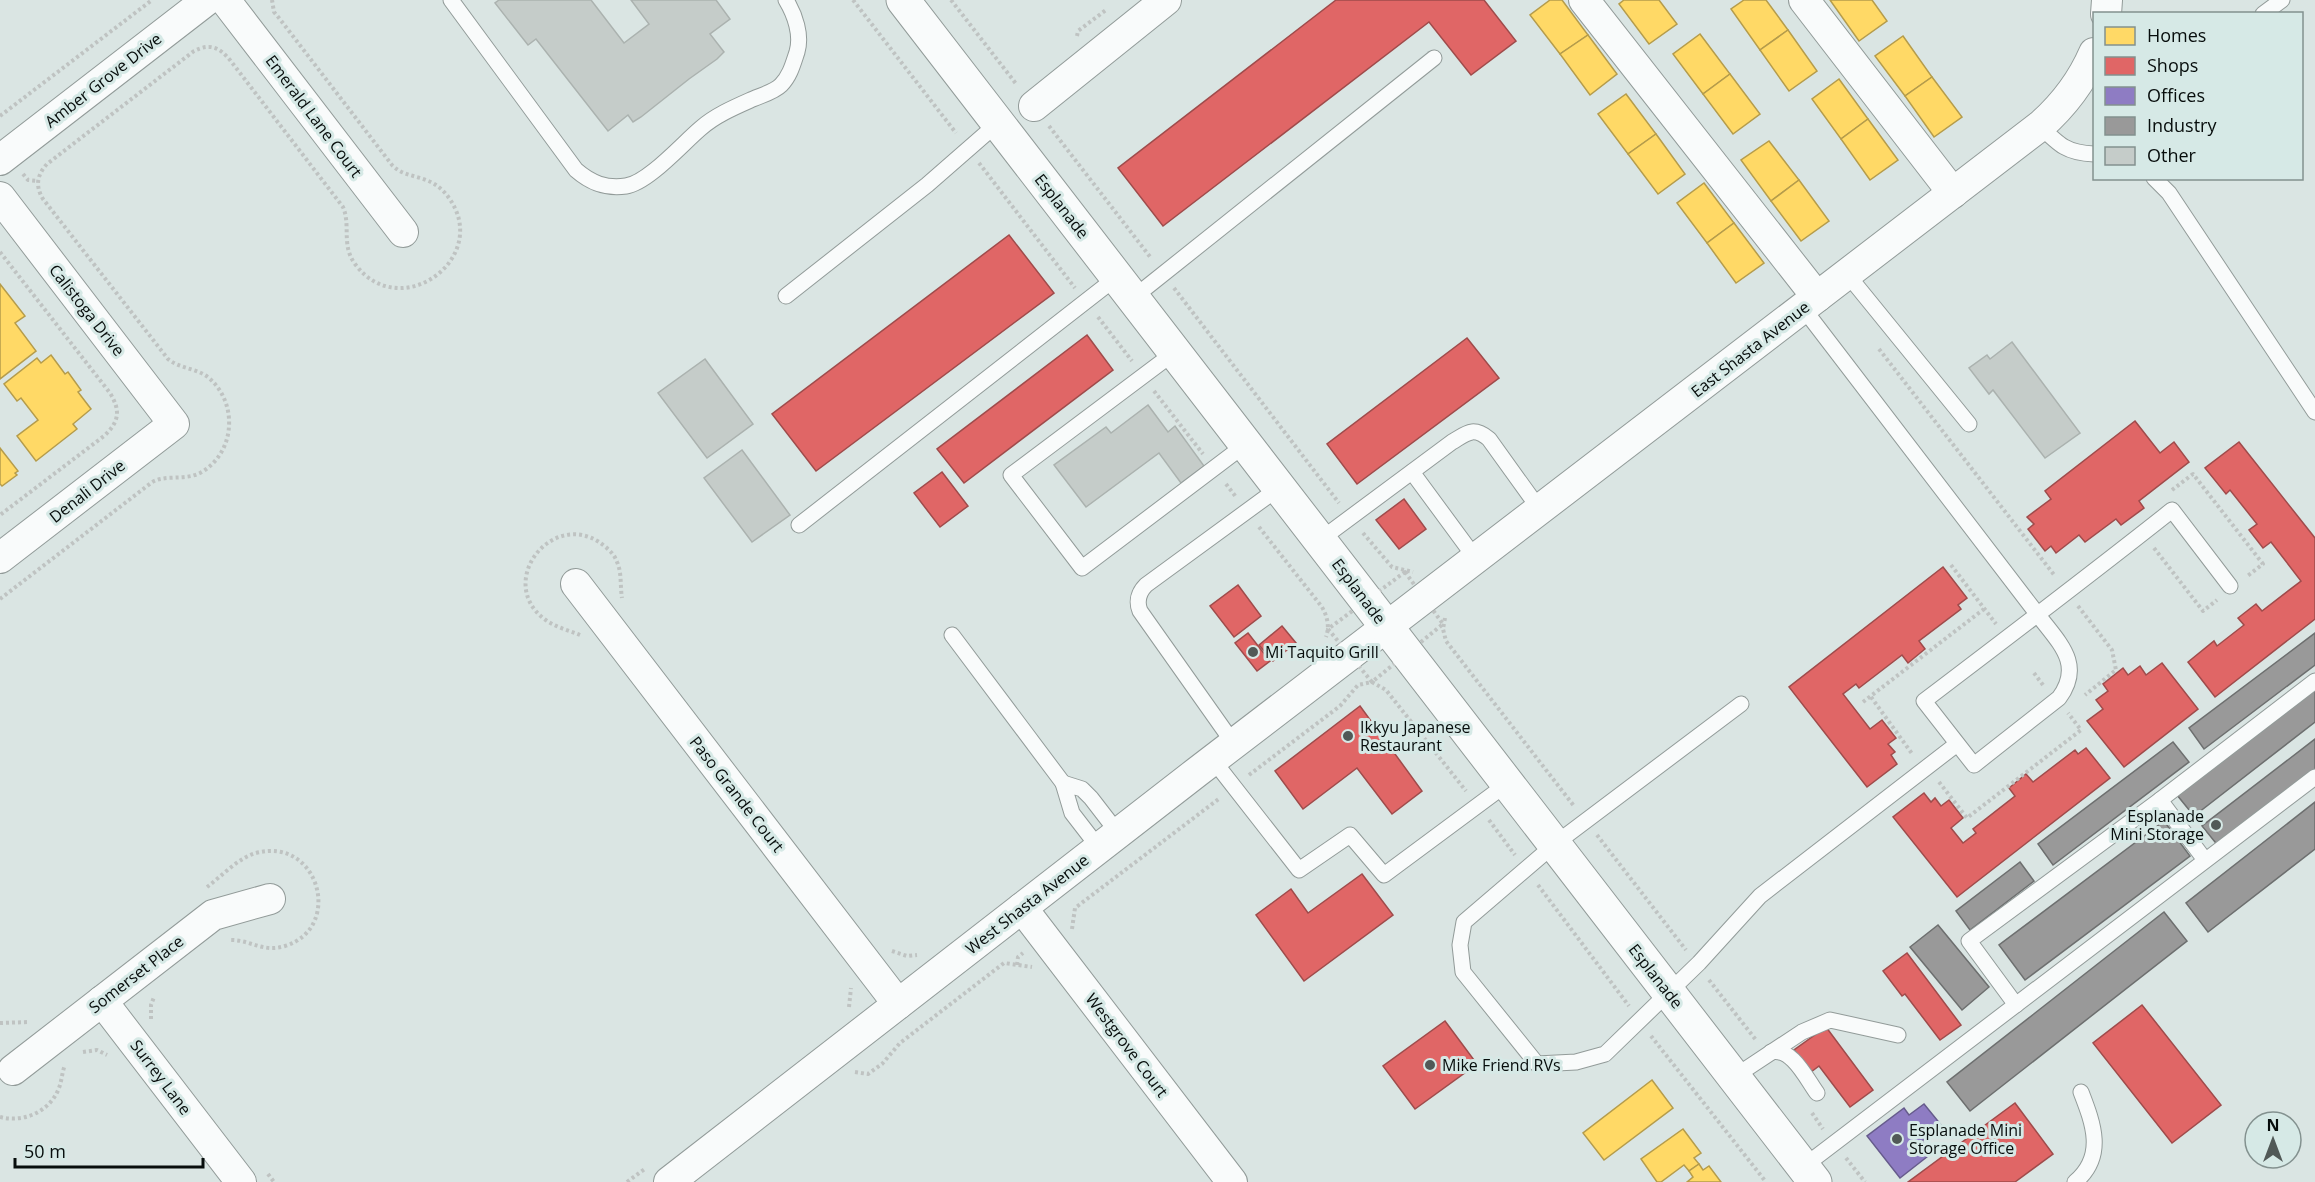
<svg xmlns="http://www.w3.org/2000/svg" width="2315" height="1182" viewBox="0 0 2315 1182" font-family="'Open Sans',sans-serif">
<style>
.homes{fill:#ffd966;stroke:#b59c4b;stroke-width:1.5}
.shops{fill:#e06666;stroke:#9f4b4b;stroke-width:1.5}
.offices{fill:#8e7cc3;stroke:#665b8c;stroke-width:1.5}
.industry{fill:#999;stroke:#6d6f6f;stroke-width:1.5}
.building{fill:#c5ccc9;stroke:#abb2af;stroke-width:1.5}
.lines{fill:none;stroke-linecap:round;stroke-linejoin:round}
.lane-casing{stroke:#929b99;stroke-width:17}
.street-casing{stroke:#929b99;stroke-width:32}
.secondary-casing{stroke:#929b99;stroke-width:35}
.path{stroke:#bfc3c2;stroke-width:4;stroke-dasharray:3 3;stroke-linecap:butt}
.lane{stroke:#f9fbfb;stroke-width:15}
.street{stroke:#f9fbfb;stroke-width:30}
.secondary{stroke:#f9fbfb;stroke-width:33}
.poi-dot{fill:#515957;stroke:#d6e9e6;stroke-width:2}
.labels{text-anchor:middle;stroke-width:6;stroke-linejoin:round;paint-order:stroke}
.street-label{font-size:16px;fill:#070d0c;stroke:#d6e9e6}
.poi-label{font-size:16px;fill:#070d0c;stroke:#d6e9e6;text-anchor:start}
</style>
<rect width="100%" height="100%" fill="#dae5e3"/>
<!-- homes -->
<g class="homes">
<path d="M1550 0H1562L1588 35 1560 54 1530 15Z"/>
<path d="M1624 0H1659L1677 24 1649 44 1619 4Z"/>
<path d="M1744 0H1766L1788 30 1760 50 1731 9Z"/>
<path d="M1830 0H1872L1887 21 1859 41Z"/>
<path d="M1788 30 1817 71 1789 91 1760 50Z"/>
<path d="M1700 34 1730 74 1703 94 1673 54Z"/>
<path d="M1588 35 1617 74 1590 95 1560 54Z"/>
<path d="M1903 36 1932 77 1905 96 1875 56Z"/>
<path d="M1730 74 1760 114 1733 134 1703 94Z"/>
<path d="M1932 77 1962 117 1934 137 1905 96Z"/>
<path d="M1839 79 1868 119 1841 139 1812 99Z"/>
<path d="M1626 94 1656 134 1628 154 1598 114Z"/>
<path d="M1868 119 1898 160 1870 180 1841 139Z"/>
<path d="M1656 134 1685 174 1658 194 1628 154Z"/>
<path d="M1769 141 1799 180 1771 201 1741 160Z"/>
<path d="M1799 180 1829 221 1801 241 1771 201Z"/>
<path d="M1704 183 1734 223 1707 243 1677 203Z"/>
<path d="M1734 223 1764 263 1736 283 1707 243Z"/>
<path d="M0 284 25 316 15 323 36 351 0 379Z"/>
<path d="M51 355 65 374 68 372 81 390 78 392 91 409 73 424 77 429 36 461 17 436 38 420 21 398 17 401 4 384 37 358 41 363Z"/>
<path d="M0 448 18 471 15 473 17 475 2 486 0 484Z"/>
<path d="M1652 1080 1673 1108 1604 1160 1583 1133Z"/>
<path d="M1683 1129 1701 1153 1694 1158 1699 1164 1689 1171 1684 1165 1661 1182H1657L1641 1159Z"/>
<path d="M1699 1164 1703 1170 1709 1166 1721 1182H1687L1693 1177 1689 1171Z"/>
</g>
<!-- shops -->
<g class="shops">
<path d="M1336 0H1484L1516 41 1471 75 1429 22 1163 226 1118 168Z"/>
<path d="M1009 235 1054 293 816 471 772 414Z"/>
<path d="M1087 335 1113 370 964 483 937 449Z"/>
<path d="M1467 338 1499 378 1357 484 1327 444Z"/>
<path d="M2135 421 2160 453 2174 442 2189 462 2139 501 2144 508 2121 525 2116 519 2085 542 2079 535 2056 553 2051 546 2045 551 2028 529 2034 524 2027 517 2051 499 2045 491Z"/>
<path d="M2239 442 2315 538V619L2215 697 2188 662 2214 641 2217 646 2244 625 2238 618 2256 604 2262 611 2301 581 2271 542 2263 548 2249 530 2257 524 2230 490 2226 494 2205 468Z"/>
<path d="M942 472 968 506 940 527 914 493Z"/>
<path d="M1404 499 1426 529 1399 549 1376 520Z"/>
<path d="M1943 567 1967 598 1958 605 1961 609 1919 641 1925 649 1908 663 1902 655 1859 688 1856 684 1843 694 1870 729 1882 720 1896 738 1888 744 1895 752 1891 755 1897 764 1867 787 1789 687Z"/>
<path d="M1238 585 1261 616 1234 637 1210 606Z"/>
<path d="M1282 626 1296 643 1273 661 1259 645Z"/>
<path d="M1248 633 1270 661 1257 671 1235 643Z"/>
<path d="M2162 663 2198 709 2124 767 2087 721 2103 709 2096 700 2108 691 2103 684 2123 668 2128 675 2140 666 2146 675Z"/>
<path d="M1360 706 1422 791 1392 814 1357 768 1303 809 1275 771Z"/>
<path d="M2086 748 2110 778 1957 897 1893 817 1924 793 1931 802 1935 798 1941 806 1949 800 1963 818 1951 828 1963 843 1976 833 1973 829 2015 796 2009 788 2026 774 2033 782 2075 750 2078 754Z"/>
<path d="M1362 874 1393 915 1304 981 1256 915 1291 889 1308 913Z"/>
<path d="M1907 953 1961 1025 1940 1040 1905 994 1902 996 1883 971Z"/>
<path d="M2142 1005 2221 1105 2172 1143 2093 1043Z"/>
<path d="M1445 1021 1477 1064 1415 1109 1383 1066Z"/>
<path d="M1826 1027 1873 1090 1850 1107 1819 1066 1811 1072 1794 1050Z"/>
<path d="M2015 1103 2053 1154 2015 1182H1908Z"/>
</g>
<!-- offices -->
<path class="offices" d="M1924 1104 1942 1126 1922 1141 1932 1153 1900 1178 1867 1136 1904 1108 1909 1115Z"/>
<!-- industry -->
<g class="industry">
<path d="M2315 633V665L2204 749 2189 728Z"/>
<path d="M2315 688V722L2194 816 2177 795Z"/>
<path d="M2315 739V773L2219 847 2202 826Z"/>
<path d="M2173 742 2189 762 2053 865 2038 844Z"/>
<path d="M2315 802V849L2208 932 2186 903Z"/>
<path d="M2164 821 2190 856 2025 980 1999 945Z"/>
<path d="M2020 862 2034 881 1970 930 1956 911Z"/>
<path d="M2164 912 2187 941 1970 1111 1947 1082Z"/>
<path d="M1938 925 1989 987 1962 1010 1910 947Z"/>
</g>
<!-- building -->
<g class="building">
<path d="M499 0H591L624 43 649 24 631 0H716L730 19 710 34 724 52 717 59 689 79 641 117 633 122 628 115 608 131 536 39 528 45 495 3Z"/>
<path d="M2012 342 2080 433 2045 458 1993 390 1989 394 1969 368 1987 355 1990 359Z"/>
<path d="M705 359 753 424 707 458 658 393Z"/>
<path d="M1148 405 1168 432 1175 426 1204 466 1181 483 1159 453 1086 507 1054 465 1106 427 1111 433Z"/>
<path d="M742 450 790 515 752 542 704 478Z"/>
</g>
<g class="lines">
<defs>
<g id="lane">
<path d="M451 0 576 170C591 183 606 189 626 186 648 183 683 143 701 128 716 115 735 107 753 99 762 95 774 92 781 85 790 76 793 64 797 52 802 35 795 15 786 0"/>
<path d="M2263 14 2282 0"/>
<path d="M2040 126C2059 145 2067 153 2094 154"/>
<path d="M2154 178 2169 193 2315 412"/>
<path d="M1847 274 1969 424"/>
<path d="M786 296 927 185 998 123"/>
<path d="M1133 298 1434 58"/>
<path d="M1803 308 2038 615C2059 643 2084 664 2059 698L1974 765 1924 701C2007 638 2090 575 2172 510L2230 586"/>
<path d="M1175 352 1011 475 1082 568 1246 444"/>
<path d="M1412 472 1476 559"/>
<path d="M799 525 1117 277"/>
<path d="M1320 540 1452 442C1467 433 1473 426 1489 439L1540 510"/>
<path d="M952 635 1063 783"/>
<path d="M1741 704 1555 844 1464 922 1460 945 1463 972 1537 1064 1576 1062 1605 1054 1699 963 1760 896 1957 744"/>
<path d="M1234 744 1140 611C1136 601 1139 592 1146 585L1280 487"/>
<path d="M1213 760 1299 870 1350 835 1384 875 1508 783"/>
<path d="M2160 800 2315 681"/>
<path d="M1099 848 1072 813 1063 783 1082 789 1091 798 1118 833"/>
<path d="M2016 1005 1969 941 2160 800 2205 860"/>
<path d="M1771 1052C1792 1047 1806 1078 1817 1093"/>
<path d="M1734 1077 1802 1032 1830 1020 1898 1035"/>
<path d="M1803 1167 2315 777"/>
<path d="M2075 1182C2106 1156 2093 1123 2081 1092"/>
</g>
<g id="street">
<path d="M225 0 403 232"/>
<path d="M1584 0 1817 297"/>
<path d="M1804 0 1953 193"/>
<path d="M2106 14 2107 0"/>
<path d="M1034 106 1166 0"/>
<path d="M0 160 207 0"/>
<path d="M0 197 174 424 0 558"/>
<path d="M576 584 898 1004"/>
<path d="M1022 908 1232 1182"/>
<path d="M102 1001 241 1182"/>
<path d="M13 1070 213 915 270 899"/>
<path d="M669 1182 1197 772 2040 126C2064 105 2081 83 2094 53"/>
</g>
<path id="secondary" d="M903 0 1815 1182"/>
</defs>
<!-- lane casing -->
<use href="#lane" class="lane-casing"/>
<!-- street casing -->
<use href="#street" class="street-casing"/>
<!-- secondary casing -->
<use href="#secondary" class="secondary-casing"/>
<!-- path -->
<g class="path">
<path d="M853 0 956 133"/>
<path d="M951 0 1017 85"/>
<path d="M1077 36 1078 31 1106 10"/>
<path d="M0 116 152 0"/>
<path d="M1049 126 1151 258"/>
<path d="M979 163 1075 288"/>
<path d="M23 174 28 180 38 181"/>
<path d="M0 252 110 393C121 411 119 422 104 436L0 515"/>
<path d="M1174 288 1339 503"/>
<path d="M1098 317 1132 361"/>
<path d="M1879 349 2055 576"/>
<path d="M1154 391 1203 454"/>
<path d="M1226 484 1236 497"/>
<path d="M2172 490 2193 474 2263 564 2246 577"/>
<path d="M1259 527 1322 607C1327 616 1330 626 1326 637"/>
<path d="M1363 533 1392 567 1413 572"/>
<path d="M2154 548 2203 611 2217 600"/>
<path d="M1951 565 1996 624"/>
<path d="M1405 572 1443 624 1372 682 1328 629Z"/>
<path d="M0 599 151 483C163 474 184 481 200 473 235 454 239 404 209 378 197 368 180 369 168 359L43 199C35 186 37 175 47 164L194 51C210 43 219 47 230 60L343 207C351 226 341 245 355 264 400 325 492 258 449 198 431 172 407 181 392 165L279 18 274 12 272 0"/>
<path d="M2078 606 2112 650 2116 670 2085 695"/>
<path d="M1445 618 1443 629 1446 641 1574 806"/>
<path d="M580 635C568 630 554 627 543 618 497 581 551 511 599 542 606 547 614 553 617 562 622 573 620 586 622 598"/>
<path d="M2034 673 2043 685"/>
<path d="M1871 697 1913 755"/>
<path d="M1863 702 1984 609"/>
<path d="M1249 775 1340 706 1358 685 1372 682 1386 690 1466 791"/>
<path d="M1939 782 1967 818 2081 730 2068 713"/>
<path d="M1489 820 1515 855"/>
<path d="M1597 835 1686 950"/>
<path d="M1538 885 1629 1006"/>
<path d="M207 887C222 876 238 858 256 853 319 836 344 928 285 946 263 953 251 940 231 940"/>
<path d="M1072 929 1075 908 1220 798"/>
<path d="M892 951 907 956 917 955"/>
<path d="M1017 965 1018 957 1023 953"/>
<path d="M1709 980 1756 1040"/>
<path d="M849 1007 851 988"/>
<path d="M151 1019V1005L154 997"/>
<path d="M0 1023 29 1022"/>
<path d="M1651 1036 1766 1182"/>
<path d="M83 1052 97 1050 107 1055"/>
<path d="M855 1072 868 1074 882 1064 900 1043 1004 963 1032 967"/>
<path d="M1812 1113 1823 1129"/>
<path d="M0 1117C23 1123 50 1112 59 1088 62 1080 62 1072 65 1065"/>
<path d="M1846 1158 1865 1182"/>
<path d="M268 1174 274 1182"/>
<path d="M627 1182 646 1168"/>
</g>
<!-- lane -->
<use href="#lane" class="lane"/>
<!-- street -->
<use href="#street" class="street"/>
<!-- secondary -->
<use href="#secondary" class="secondary"/>
</g>
<!-- markers -->
<g class="poi-dot">
<circle cx="1253" cy="652" r="6"/>
<circle cx="1348" cy="736" r="6"/>
<circle cx="2216" cy="825" r="6"/>
<circle cx="1430" cy="1065" r="6"/>
<circle cx="1897" cy="1139" r="6"/>
</g>
<g class="labels">
<!-- street labels -->
<g class="street-label">
<text transform="translate(103 80) rotate(-38)" y="6">Amber Grove Drive</text>
<text transform="translate(314 116) rotate(53)" y="6">Emerald Lane Court</text>
<text transform="translate(1062 206) rotate(52)" y="6">Esplanade</text>
<text transform="translate(87 310) rotate(52)" y="6">Calistoga Drive</text>
<text transform="translate(1750 349) rotate(-38)" y="6">East Shasta Avenue</text>
<text transform="translate(87 491) rotate(-38)" y="6">Denali Drive</text>
<text transform="translate(1359 591) rotate(53)" y="6">Esplanade</text>
<text transform="translate(737 794) rotate(52)" y="6">Paso Grande Court</text>
<text transform="translate(1027 904) rotate(-38)" y="6">West Shasta Avenue</text>
<text transform="translate(136 974) rotate(-38)" y="6">Somerset Place</text>
<text transform="translate(1656 976) rotate(52)" y="6">Esplanade</text>
<text transform="translate(1127 1045) rotate(53)" y="6">Westgrove Court</text>
<text transform="translate(161 1077) rotate(53)" y="6">Surrey Lane</text>
</g>
<!-- poi labels -->
<g class="poi-label">
<text x="1265" y="658">Mi Taquito Grill</text>
<text x="1360" y="733">Ikkyu Japanese<tspan x="1360" dy="18">Restaurant</tspan></text>
<text x="2204" y="822" text-anchor="end">Esplanade<tspan x="2204" dy="18">Mini Storage</tspan></text>
<text x="1442" y="1071">Mike Friend RVs</text>
<text x="1909" y="1136">Esplanade Mini<tspan x="1909" dy="18">Storage Office</tspan></text>
</g>
</g>
<!-- legend -->
<rect x="2093" y="12" width="210" height="168" fill="#d6e9e6" stroke="#83918f" stroke-width="1.5"/>
<rect x="2105" y="27" width="30" height="18" fill="#ffd966" stroke="#83918f" stroke-width="1.5"/>
<text x="2147" y="42" font-size="18" fill="#070d0c">Homes</text>
<rect x="2105" y="57" width="30" height="18" fill="#e06666" stroke="#83918f" stroke-width="1.5"/>
<text x="2147" y="72" font-size="18" fill="#070d0c">Shops</text>
<rect x="2105" y="87" width="30" height="18" fill="#8e7cc3" stroke="#83918f" stroke-width="1.5"/>
<text x="2147" y="102" font-size="18" fill="#070d0c">Offices</text>
<rect x="2105" y="117" width="30" height="18" fill="#999999" stroke="#83918f" stroke-width="1.5"/>
<text x="2147" y="132" font-size="18" fill="#070d0c">Industry</text>
<rect x="2105" y="147" width="30" height="18" fill="#c5ccc9" stroke="#83918f" stroke-width="1.5"/>
<text x="2147" y="162" font-size="18" fill="#070d0c">Other</text>
<!-- north arrow -->
<g transform="translate(2273 1140)"><circle r="28" fill="#d6e9e6" stroke="#83918f" stroke-width="1.5"/>
<path d="M0-4.5L10 22L0 15L-10 22Z" fill="#515957"/>
<text y="-9" font-size="16" font-weight="bold" text-anchor="middle" fill="#070d0c">N</text>
</g>
<!-- scale -->
<path d="M15 1158v9h188v-9" fill="none" stroke="#070d0c" stroke-width="3"/>
<text x="24" y="1158" font-size="18" fill="#070d0c" stroke="#d6e9e6" stroke-width="4.5" paint-order="stroke">50 m</text>
</svg>
